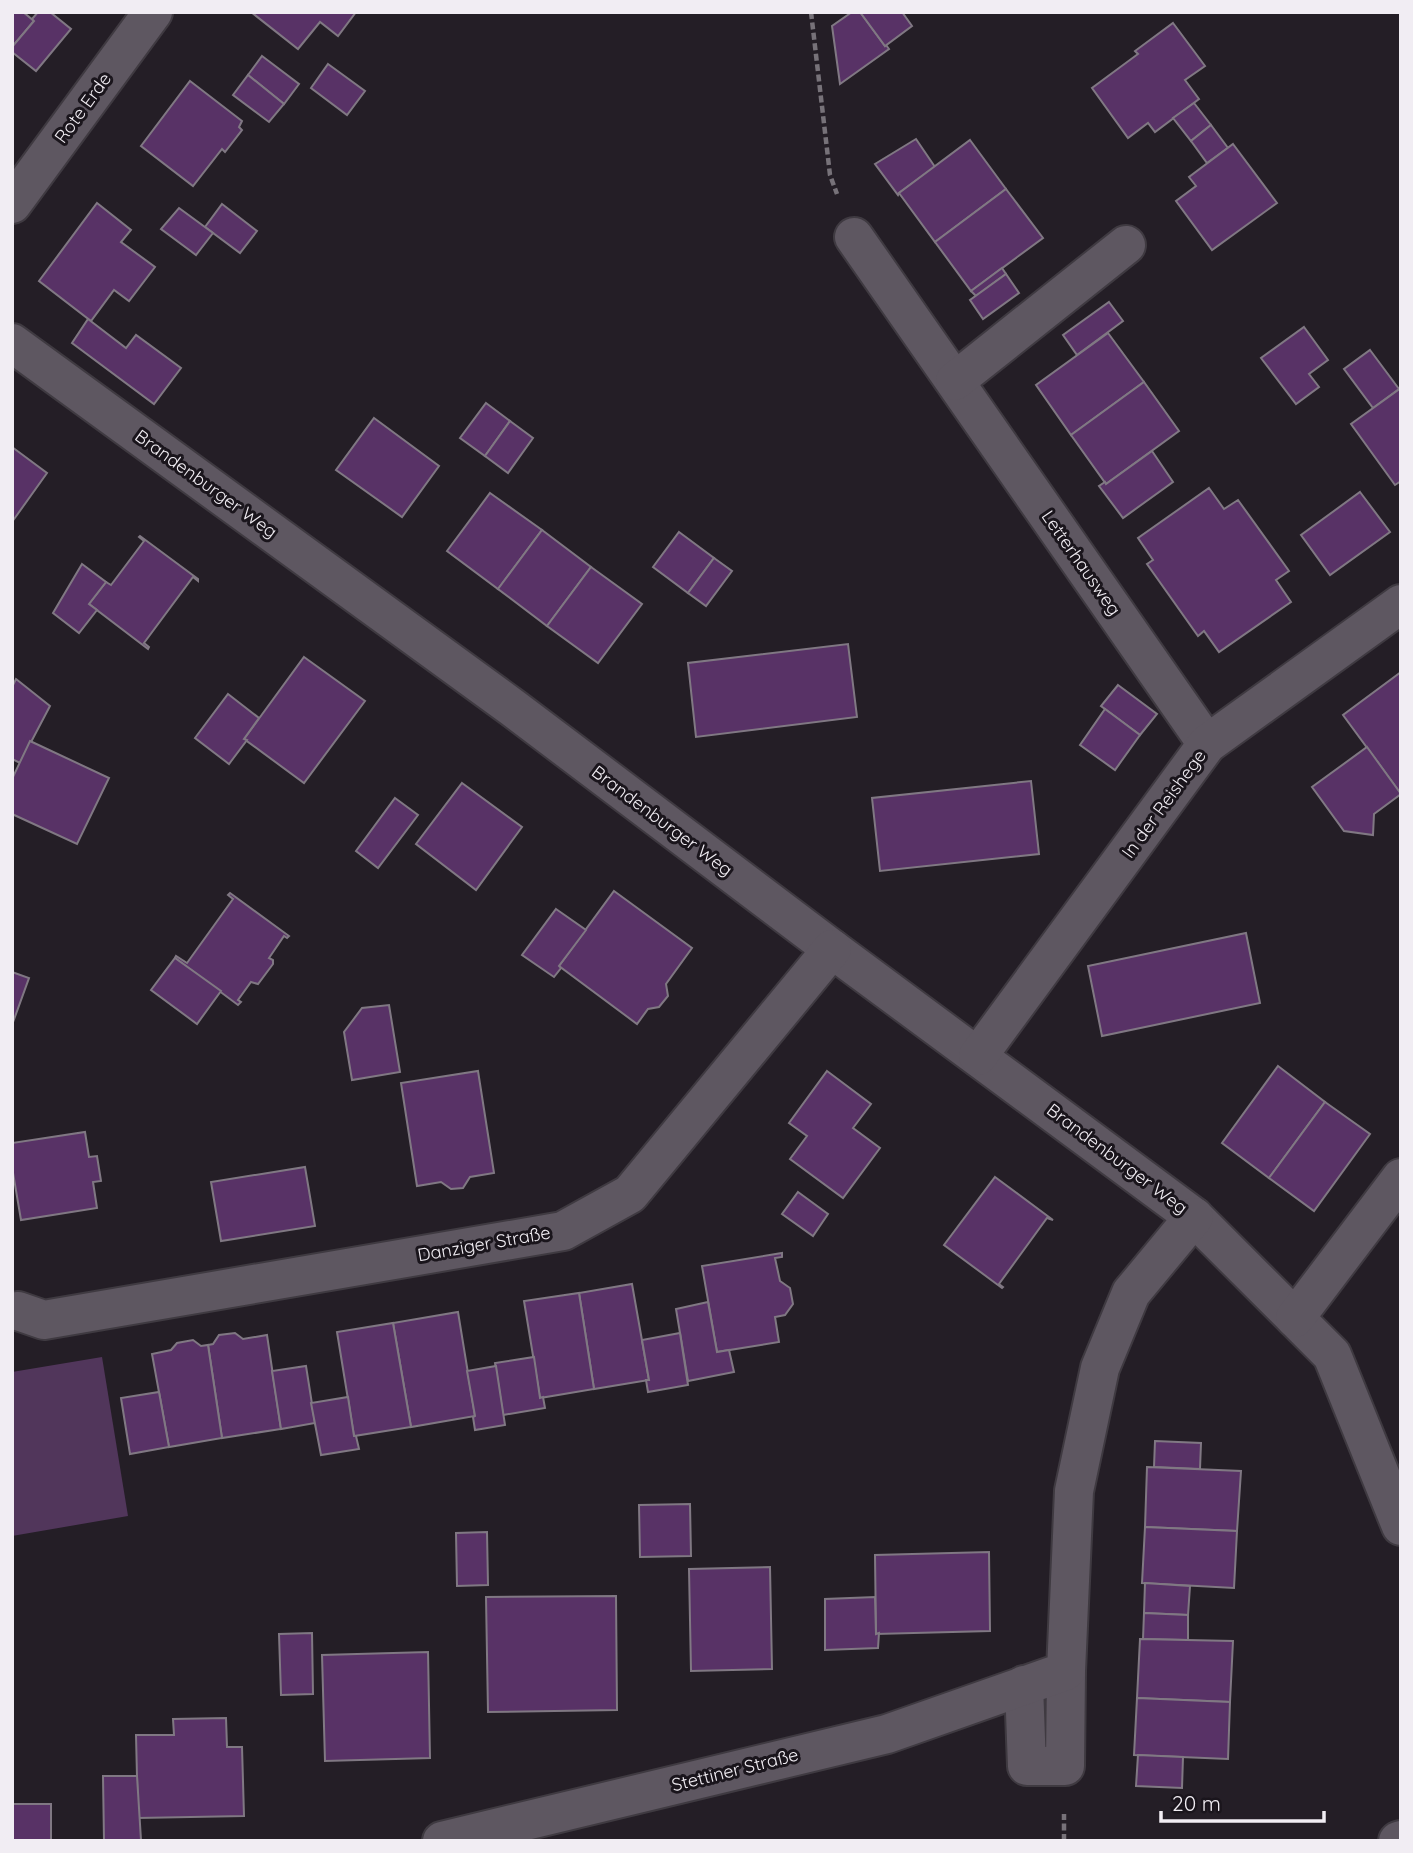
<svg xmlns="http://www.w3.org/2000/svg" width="1413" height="1853" viewBox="0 0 1413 1853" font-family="Quicksand,sans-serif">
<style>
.green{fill:#51365b}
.building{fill:#583266;stroke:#807883;stroke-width:2}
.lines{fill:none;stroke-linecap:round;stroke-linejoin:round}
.street-casing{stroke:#3f3a41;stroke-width:42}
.secondary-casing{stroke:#3f3a41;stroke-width:42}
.path{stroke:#777279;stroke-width:4.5;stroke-dasharray:7 3.5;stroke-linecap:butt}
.street{stroke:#5e5761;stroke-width:38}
.secondary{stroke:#5e5761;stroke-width:38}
.labels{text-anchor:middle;stroke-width:6;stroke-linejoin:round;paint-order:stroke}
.street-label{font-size:18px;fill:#f1edf3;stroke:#1a151c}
</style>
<rect width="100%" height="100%" fill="#241e26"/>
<!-- green -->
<path class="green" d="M102 1357 128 1516 12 1536V1372Z"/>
<!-- building -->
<g class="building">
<path d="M12 12H23L34 21 12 47Z"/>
<path d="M38 12H50L71 29 36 71 12 52V47L34 21 32 19Z"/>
<path d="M251 12H356L338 36 320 22 298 49Z"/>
<path d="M852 12H860L885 46 886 45 889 49 840 84 832 26Z"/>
<path d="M860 12H902L912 26 885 46Z"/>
<path d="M1173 23 1205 66 1185 80 1199 99 1155 132 1148 123 1128 138 1092 88 1138 54 1135 51Z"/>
<path d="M262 56 299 84 284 104 248 75Z"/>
<path d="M328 64 365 91 347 115 311 88Z"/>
<path d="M248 75 284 104 269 122 233 95Z"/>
<path d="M190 81 242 121 239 127 242 130 225 152 222 149 193 186 141 146Z"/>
<path d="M1194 103 1211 125 1191 141 1173 118Z"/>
<path d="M1211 125 1228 148 1207 163 1191 141Z"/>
<path d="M916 139 935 167 899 193 898 195 875 164Z"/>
<path d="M970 140 1006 189 935 242 899 193Z"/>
<path d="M1233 144 1277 203 1212 250 1176 201 1196 186 1189 177Z"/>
<path d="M1006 189 1043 238 971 291 935 242Z"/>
<path d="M97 203 131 230 121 242 155 267 129 301 114 290 91 321 39 281Z"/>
<path d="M222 204 257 231 240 253 205 227Z"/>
<path d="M179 208 213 233 196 255 161 229Z"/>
<path d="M1002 268 1006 274 976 296 971 291Z"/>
<path d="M1006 274 1019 293 983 319 970 300Z"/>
<path d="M1109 302 1123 321 1077 355 1063 335Z"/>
<path d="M88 319 126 348 136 335 181 368 154 404 72 343Z"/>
<path d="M1304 327 1328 360 1309 374 1319 387 1296 404 1261 358Z"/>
<path d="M1108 333 1144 382 1071 435 1036 385Z"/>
<path d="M1370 350 1399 389 1373 408 1344 369Z"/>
<path d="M1144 382 1179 431 1106 484 1071 435Z"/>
<path d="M1401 388V481L1395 485 1351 424Z"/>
<path d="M486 403 510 421 485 456 460 438Z"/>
<path d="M374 418 439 466 402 517 336 470Z"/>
<path d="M510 421 533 438 508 473 485 456Z"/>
<path d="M12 447 47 473 12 522Z"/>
<path d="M1152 451 1173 482 1123 518 1099 486 1105 482 1106 484Z"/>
<path d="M1209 488 1224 509 1238 500 1289 571 1276 580 1291 602 1219 652 1204 631 1198 636 1147 564 1153 560 1138 538Z"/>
<path d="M1360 492 1390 532 1330 575 1301 535Z"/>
<path d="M490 493 542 530 498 589 447 551Z"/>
<path d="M542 530 591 567 547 626 498 589Z"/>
<path d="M679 532 714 558 688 593 653 567Z"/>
<path d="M140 536 198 579V581L193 577 144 643 149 647 148 649 89 604 106 582 111 585 144 541 139 537Z"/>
<path d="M714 558 732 571 706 606 688 593Z"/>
<path d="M82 564 106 582 89 604 97 610 79 633 53 613Z"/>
<path d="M591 567 642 604 598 663 547 626Z"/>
<path d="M848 644 857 717 696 737 688 663Z"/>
<path d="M304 657 365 701 304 783 244 739Z"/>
<path d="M1401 672V794L1343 715Z"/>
<path d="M16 679 50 706 20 763 12 759V687Z"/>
<path d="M1118 685 1157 714 1140 735 1101 706Z"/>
<path d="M228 694 259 718 244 739 247 740 229 764 195 738Z"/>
<path d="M1105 709 1140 735 1115 770 1080 745Z"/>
<path d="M30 741 109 778 77 844 12 814V779Z"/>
<path d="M1367 747 1401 794 1374 814 1373 835 1344 831 1312 787Z"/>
<path d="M1031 781 1039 854 880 871 872 798Z"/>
<path d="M462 783 522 827 476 890 416 844Z"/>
<path d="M395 798 418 815 378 868 356 851Z"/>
<path d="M614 891 692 948 666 984 668 996 659 1007 648 1009 637 1024 559 966Z"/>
<path d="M230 893 289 936 287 938 284 936 269 958 273 960V964L258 984 251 982 238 1000 241 1002 238 1005 175 958 176 956 187 963 233 899 228 895Z"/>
<path d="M556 909 586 930 559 966 561 968 554 977 522 955Z"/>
<path d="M1246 933 1260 1003 1102 1036 1088 966Z"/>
<path d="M175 958 221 991 197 1024 151 990Z"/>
<path d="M12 972 29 978 12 1025Z"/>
<path d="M389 1005 400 1072 352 1080 344 1032 362 1008Z"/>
<path d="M1278 1066 1325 1102 1269 1178 1222 1143Z"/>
<path d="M478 1071 494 1173 470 1177 463 1188 451 1189 441 1182 417 1186 401 1083Z"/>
<path d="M827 1071 871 1104 853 1128 880 1148 843 1198 790 1159 807 1136 789 1123Z"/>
<path d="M1325 1102 1370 1134 1314 1211 1269 1178Z"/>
<path d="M85 1132 89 1157 97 1156 101 1181 93 1182 97 1208 21 1220 12 1167V1143Z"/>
<path d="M305 1167 315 1226 221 1241 211 1182Z"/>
<path d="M995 1177 1053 1220 1047 1218 999 1284 1003 1287 1002 1288 944 1245Z"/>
<path d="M798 1192 828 1214 813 1236 782 1214Z"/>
<path d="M782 1253V1257L775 1258 780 1281 790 1288 793 1304 785 1315 775 1317 779 1342 717 1352 702 1266Z"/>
<path d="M632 1284 649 1380 594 1389 579 1293Z"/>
<path d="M579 1293 594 1389 540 1398 524 1301Z"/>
<path d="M708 1302 717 1352 729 1350 734 1372 688 1381 676 1309Z"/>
<path d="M458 1312 475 1416 411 1427 393 1323Z"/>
<path d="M393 1323 411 1427 354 1436 337 1332Z"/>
<path d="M235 1333 243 1339 267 1335 281 1429 222 1438 208 1345 213 1344 219 1335Z"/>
<path d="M680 1333 688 1385 648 1392 646 1380H649L642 1340Z"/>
<path d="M193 1340 201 1346 208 1345 222 1438 169 1447 152 1354 171 1350 177 1343Z"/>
<path d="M534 1357 540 1398 543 1397 545 1408 503 1415 495 1363Z"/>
<path d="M306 1366 315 1423 281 1429 272 1371Z"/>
<path d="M496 1366 505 1425 475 1430 473 1417 475 1416 467 1371Z"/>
<path d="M159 1392 169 1447 130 1454 121 1398Z"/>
<path d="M348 1397 354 1436H356L359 1449 321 1455 311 1403Z"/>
<path d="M1155 1441 1201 1443 1200 1469 1154 1467Z"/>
<path d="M1147 1467 1241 1471 1237 1531 1145 1527Z"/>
<path d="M690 1504 691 1556 640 1557 639 1505Z"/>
<path d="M1145 1527 1237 1531 1234 1588 1142 1583Z"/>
<path d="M487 1532 488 1585 457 1586 456 1533Z"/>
<path d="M989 1552 990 1631 876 1634 875 1555Z"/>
<path d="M770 1567 772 1669 691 1671 689 1569Z"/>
<path d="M1145 1583 1190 1586 1188 1615 1144 1613Z"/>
<path d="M616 1596 617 1710 488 1712 486 1597Z"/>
<path d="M875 1597 876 1634 879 1633 878 1648 825 1650V1599Z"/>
<path d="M1144 1613 1188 1615V1640L1143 1639Z"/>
<path d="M312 1633 313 1694 281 1695 279 1634Z"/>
<path d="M1140 1639 1233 1641 1230 1702 1137 1698Z"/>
<path d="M428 1652 430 1758 325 1761 322 1655Z"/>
<path d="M1137 1698 1230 1702 1228 1759 1134 1755Z"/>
<path d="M226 1718 227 1747H242L244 1816 138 1818 136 1735H174L173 1719Z"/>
<path d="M1138 1755 1183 1757 1182 1788 1136 1786Z"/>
<path d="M103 1776H137L141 1840 104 1841Z"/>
<rect x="12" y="1804" width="39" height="37"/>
</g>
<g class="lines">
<defs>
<g id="street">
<path d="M12 204 153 12"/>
<path d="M854 237 1207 744"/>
<path d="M12 343 513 708 832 949 1194 1217 1332 1355 1401 1526"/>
<path d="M955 381 1126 245"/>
<path d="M978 1056 1207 744 1401 604"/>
<path d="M18 1311 44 1320 563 1231 630 1194 832 949"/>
<path d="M1295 1318 1401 1178"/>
<path d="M1024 1685 1027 1766H1065L1066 1671"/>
<path d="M442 1841 887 1734 1066 1671 1074 1491 1100 1368 1131 1293 1194 1217"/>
</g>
<path id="secondary" d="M1398 1841 1401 1840"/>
</defs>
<!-- street casing -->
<use href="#street" class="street-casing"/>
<!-- secondary casing -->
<use href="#secondary" class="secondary-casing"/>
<!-- path -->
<g class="path">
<path d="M811 12 830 175 837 194"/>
<path d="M1064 1841V1814"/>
</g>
<!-- street -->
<use href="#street" class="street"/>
<!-- secondary -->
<use href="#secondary" class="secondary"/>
</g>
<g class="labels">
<!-- street labels -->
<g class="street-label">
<text transform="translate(83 108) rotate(-54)" y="6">Rote Erde</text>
<text transform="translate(206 484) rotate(36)" y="6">Brandenburger Weg</text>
<text transform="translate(1081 563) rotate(55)" y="6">Letterhausweg</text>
<text transform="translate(1164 804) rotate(-54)" y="6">In der Reishege</text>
<text transform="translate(662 821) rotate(37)" y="6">Brandenburger Weg</text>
<text transform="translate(1117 1159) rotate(37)" y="6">Brandenburger Weg</text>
<text transform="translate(484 1244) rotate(-10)" y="6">Danziger Straße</text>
<text transform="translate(735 1770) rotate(-14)" y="6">Stettiner Straße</text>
</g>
</g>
<!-- border -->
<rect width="1413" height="1853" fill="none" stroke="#f1edf3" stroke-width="28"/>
<!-- scale -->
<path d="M1161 1811v10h163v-10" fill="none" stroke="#f1edf3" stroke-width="3.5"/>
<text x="1172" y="1811" font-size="21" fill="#f1edf3" stroke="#1a151c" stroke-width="5" paint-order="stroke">20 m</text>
</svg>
